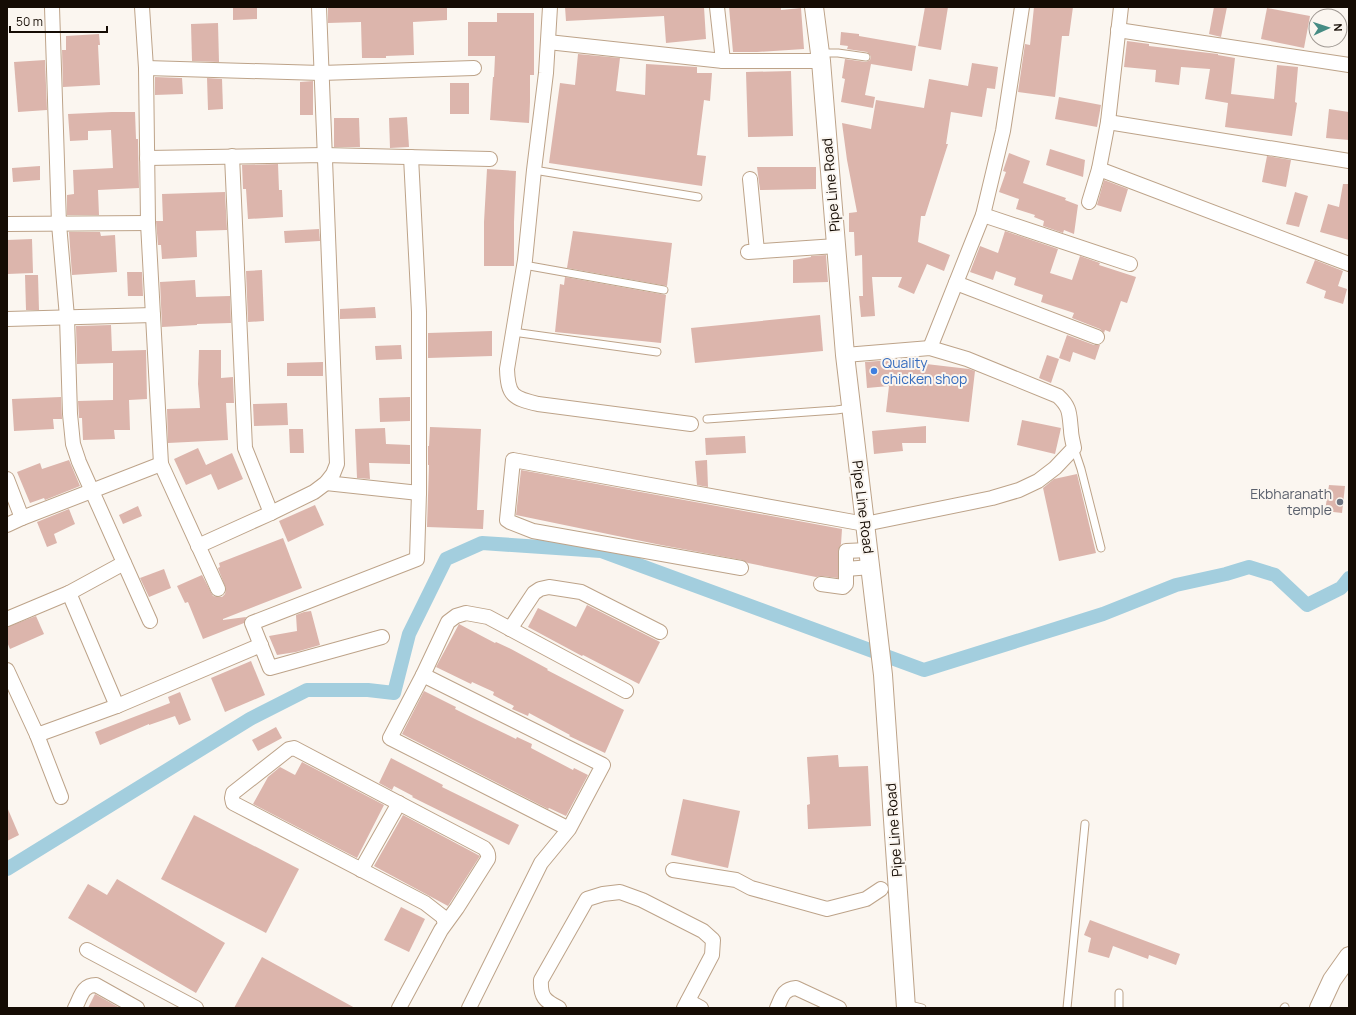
<svg xmlns="http://www.w3.org/2000/svg" width="1356" height="1015" viewBox="0 0 1356 1015" font-family="Manrope,sans-serif">
<style>
.lines{fill:none;stroke-linecap:round;stroke-linejoin:round}
.canal{stroke:#a3cede;stroke-width:14}
.building{fill:#dcb5ac}
.service-casing{stroke:#bda389;stroke-width:9}
.minor-casing{stroke:#bda389;stroke-width:16}
.tertiary-casing{stroke:#bda389;stroke-width:20}
.service{stroke:#fff;stroke-width:7}
.minor{stroke:#fff;stroke-width:14}
.tertiary{stroke:#fff;stroke-width:18}
.shop-dot{fill:#3f7fe0;stroke:#fbf6f0;stroke-width:1.5}
.worship-dot{fill:#6b7280;stroke:#fbf6f0;stroke-width:1.5}
.labels{text-anchor:middle;stroke-width:4;stroke-linejoin:round;paint-order:stroke}
.street-label{font-size:14px;fill:#150c04;stroke:#fbf6f0}
.shop-label{font-size:14px;fill:#366cbe;stroke:#fbf6f0;text-anchor:start}
.worship-label{font-size:14px;fill:#5b616d;stroke:#fbf6f0;text-anchor:end}
</style>
<rect width="100%" height="100%" fill="#fbf6f0"/>
<g class="lines">
<!-- canal -->
<path class="canal" d="M7 869 250 719 307 690H368L394 693 409 634 446 559 482 543 601 551 924 670 1103 614 1176 585 1226 574 1249 567 1275 575 1307 605 1341 588 1349 578"/>
</g>
<!-- building -->
<g class="building">
<path d="M233 7H257V19L233 20Z"/>
<path d="M328 7H447V20L413 22 414 55 386 56V58H362L361 22 328 23Z"/>
<path d="M565 7H704L706 39 666 43 664 16 566 21Z"/>
<path d="M729 7H781V10L801 8 804 49 757 52H733Z"/>
<path d="M925 7H948L941 50 918 46Z"/>
<path d="M1034 7H1073L1069 36H1062L1055 97 1018 92 1025 44 1030 45Z"/>
<path d="M1214 7H1227L1221 37 1209 34Z"/>
<path d="M1267 8 1310 16 1304 48 1261 39Z"/>
<path d="M497 13H534V75H530V102L529 123 490 120 493 77H494L495 56H468V22H497Z"/>
<path d="M218 23 219 62 192 61 191 24Z"/>
<path d="M841 32 859 34V36L916 46 912 71 871 64 865 95 875 97 873 108 841 102 845 79 842 78 845 59 866 62 870 60 871 57 870 55 867 52 847 49 848 46 840 45Z"/>
<path d="M99 34 100 45H98L100 85 63 87 62 50H66V36Z"/>
<path d="M1127 41 1149 44V46L1218 54V55L1235 58 1231 94 1274 99 1277 65 1298 67 1295 102 1297 103 1292 136 1225 127 1228 103 1205 99 1210 69 1181 67 1179 85 1155 82 1156 70 1124 67Z"/>
<path d="M578 54 620 58 616 91 645 95 646 64 697 67V73H712L710 101 704 100 697 155 706 156 702 186 549 163 560 83 575 85Z"/>
<path d="M45 60 47 110 18 112 14 62Z"/>
<path d="M972 63 998 67 995 89 987 88 982 117 951 112 946 144H948L925 216H921L918 242 950 255 944 271 927 264 914 294 898 287 902 277H872L875 316 861 317 859 296H863L862 255 855 256 854 232H849V213L857 212 847 160 842 123 871 129 876 100 924 108 929 79 968 86Z"/>
<path d="M791 71 793 136 748 137 746 72Z"/>
<path d="M155 77 182 78 183 94 155 95Z"/>
<path d="M207 78 222 79 223 109 208 110Z"/>
<path d="M313 81V115H300V82Z"/>
<rect x="450" y="83" width="19" height="31"/>
<path d="M1059 97 1101 105 1097 127 1055 119Z"/>
<path d="M1329 109 1349 112V140L1326 138Z"/>
<path d="M112 112H135L136 139H138L139 188 98 190 99 215H67V195L74 194 73 170 113 168 111 130 88 131V140L70 141 68 114Z"/>
<path d="M407 117 409 147 390 148 389 118Z"/>
<path d="M334 118H359L360 147H334Z"/>
<path d="M1050 149 1085 160 1083 177 1046 165Z"/>
<path d="M1009 153 1030 161 1023 183 1066 198 1065 200 1078 205 1074 234 1064 230 1063 233 1043 226 1044 221 1034 217 1035 215 1016 209 1019 199 999 192 1006 172 1003 171Z"/>
<path d="M1267 156 1291 160 1286 187 1262 182Z"/>
<path d="M278 164 279 190H282L283 217 248 219 246 189H243L242 165Z"/>
<path d="M40 166V180L13 182 12 168Z"/>
<path d="M757 167H816V189L760 190Z"/>
<path d="M487 169 516 171 514 222V266H484V222Z"/>
<path d="M1104 180 1128 189 1121 212 1097 205Z"/>
<path d="M1343 184H1349V240L1320 232 1328 204 1339 207Z"/>
<path d="M225 192 227 230 196 231 197 257 162 259 161 245H158L156 221H163L162 194Z"/>
<path d="M1295 192 1308 196 1299 227 1286 224Z"/>
<path d="M319 229 320 241 285 243 284 231Z"/>
<path d="M573 231 672 243 667 286 567 268Z"/>
<path d="M1005 231 1058 249 1050 273 1072 280 1080 256 1100 263 1099 265 1136 277 1127 303 1121 301 1110 332 1105 330 1104 333 1100 329 1072 318 1074 313 1041 302 1043 295 1014 285 1016 278 996 271 993 280 970 272 980 246 998 253Z"/>
<path d="M69 232H100L101 236 115 235 117 272 72 275Z"/>
<path d="M32 239 33 273 7 274V240Z"/>
<path d="M826 255 828 282 793 283V260L811 257V256Z"/>
<path d="M1315 260 1343 271 1338 286 1347 289 1343 304 1324 298 1326 291 1306 283Z"/>
<path d="M262 270 264 321 248 322 246 271Z"/>
<path d="M127 272H142L143 296H128Z"/>
<path d="M25 275H38L39 310H26Z"/>
<path d="M565 277 666 295 661 343 555 332 560 284 564 285Z"/>
<path d="M195 280 196 297 230 296 231 323 197 324V325L162 327 160 282Z"/>
<path d="M375 307 376 318 340 319V309Z"/>
<path d="M820 315 823 351 695 363 691 328Z"/>
<path d="M111 325 112 351 146 350 147 399 129 400 130 430H114L115 439 83 440 82 418H79L78 401 113 400V363L77 364 76 326Z"/>
<path d="M492 331V356L428 358V333Z"/>
<path d="M1067 335 1094 345H1100L1095 360 1073 352 1070 362 1059 358Z"/>
<path d="M401 345 402 359 376 360 375 346Z"/>
<path d="M199 350H221V378L233 377 234 403H226L228 440 168 443 167 409 200 408 198 384Z"/>
<path d="M1047 355 1059 359 1051 383 1039 378Z"/>
<path d="M892 360 969 369 975 371 969 422 886 412 889 386 867 388 865 362Z"/>
<path d="M323 362V376H287V363Z"/>
<path d="M61 397 62 419H53L54 429 14 431 12 399Z"/>
<path d="M410 397V421L380 422 379 398Z"/>
<path d="M287 403 288 425 254 426 253 404Z"/>
<path d="M1022 420 1061 428 1055 454 1017 445Z"/>
<path d="M926 426V443H902L903 451 874 454 872 431Z"/>
<path d="M430 427 481 429 477 510H484L483 529 427 527 429 465H428V446H429Z"/>
<path d="M385 428 386 444 410 445V464L369 463 370 479 357 478 355 429Z"/>
<path d="M289 429H303L304 453H290Z"/>
<path d="M745 436 746 453 706 455 705 438Z"/>
<path d="M198 448 206 465 232 453 243 479 218 490 211 474 186 485 174 459Z"/>
<path d="M69 460 80 486 45 500 44 498 30 503 17 472 40 463 42 469Z"/>
<path d="M707 460 708 487 697 485 695 461Z"/>
<path d="M521 470 842 529 841 544 838 551V578L822 576 816 577 748 563 742 560 661 545 516 515Z"/>
<path d="M1077 474 1096 553 1059 561 1043 488 1054 479Z"/>
<path d="M1329 485 1345 486 1342 513 1325 511Z"/>
<path d="M315 505 324 525 288 542 279 521Z"/>
<path d="M138 506 142 516 123 524 119 515Z"/>
<path d="M69 509 75 524 54 534 57 543 47 547 37 522Z"/>
<path d="M283 538 302 588 223 619V620L246 617 244 623 203 639 188 602 185 603 177 586 202 575 213 596 218 597H222L225 594 226 589 218 568 220 567 219 563Z"/>
<path d="M164 569 171 588 149 597 140 578Z"/>
<path d="M587 605 660 642 639 684 583 655 582 656 528 627 538 608 576 627Z"/>
<path d="M311 611 320 645 296 652 277 655 269 636 297 631 296 615 304 612Z"/>
<path d="M36 616 44 634 10 649 7 642V627Z"/>
<path d="M459 624 495 643 496 642 511 649 548 669 547 670 624 710 605 753 569 736 570 735 529 713 528 716 512 709 514 706 493 695 494 692 472 682 471 684 436 667Z"/>
<path d="M251 661 265 695 225 712 211 678Z"/>
<path d="M424 691 456 707 455 709 477 720 516 739 517 737 532 744 531 748 573 770 574 768 588 775 566 816 549 808 548 809 402 734Z"/>
<path d="M180 692 191 720 179 725 175 716 149 725V724L100 745 95 732 170 703 168 697Z"/>
<path d="M276 727 282 738 258 751 252 740Z"/>
<path d="M838 755 839 767 868 766 871 826 808 829 807 805 810 804 807 757Z"/>
<path d="M391 758 443 785 442 787 519 825 509 845 412 797 413 796 394 786 392 790 379 783Z"/>
<path d="M302 762 384 805 357 858 253 804 268 777 280 767 295 775Z"/>
<path d="M683 799 740 811 728 868 671 855Z"/>
<path d="M7 807 19 835 7 841Z"/>
<path d="M194 815 299 869 266 933 161 879Z"/>
<path d="M403 815 480 856 448 906 374 866Z"/>
<path d="M117 879 225 943 196 993 68 918 88 884 107 895Z"/>
<path d="M401 907 425 919 409 952 384 940Z"/>
<path d="M1090 920 1180 954 1176 965 1149 955 1148 959 1113 946 1109 958 1088 952 1091 938 1084 935Z"/>
<path d="M262 957 355 1008H234Z"/>
<path d="M95 994 120 1008H88Z"/>
</g>
<g class="lines">
<defs>
<g id="service">
<path d="M820 53H838L866 57"/>
<path d="M534 170 698 197"/>
<path d="M524 265 664 290"/>
<path d="M513 332 657 352"/>
<path d="M707 419 836 410 851 408"/>
<path d="M1074 448 1081 469 1101 548"/>
<path d="M906 1004 922 1008"/>
<path d="M1067 1008 1085 824"/>
<path d="M1119 1008V993"/>
<path d="M1284 1008 1285 1007"/>
</g>
<g id="minor">
<path d="M52 7 59 224 67 317 70 414 73 444 79 462 150 621"/>
<path d="M142 7 146 68 148 223 161 464 218 589"/>
<path d="M550 7 546 73 534 170 525 260 507 369C508 396 513 398 538 404L691 424"/>
<path d="M717 7 723 61"/>
<path d="M1121 7 1108 122 1099 169 1349 264"/>
<path d="M1118 30 1349 65"/>
<path d="M548 42 723 61H821"/>
<path d="M146 68 321 73 474 68"/>
<path d="M1108 122 1349 161"/>
<path d="M232 156 245 448 271 513"/>
<path d="M147 158 324 155 490 159"/>
<path d="M750 179 757 251"/>
<path d="M1089 202 1099 169"/>
<path d="M983 215 1130 264"/>
<path d="M7 224 148 223"/>
<path d="M748 252 836 246"/>
<path d="M956 283 1097 337"/>
<path d="M7 319 153 315"/>
<path d="M930 348 983 215 1003 131 1022 7"/>
<path d="M7 479 22 518 7 525"/>
<path d="M326 483 419 493"/>
<path d="M22 518 161 464"/>
<path d="M198 546 271 513 314 492 326 483 333 474 337 464 319 7"/>
<path d="M741 568 533 531 510 522 507 520 513 460 865 524 992 498 1019 490 1038 481 1055 468 1074 448C1073 442 1071 436 1071 430 1069 414 1071 408 1058 396L967 359 930 348 845 355"/>
<path d="M846 569 871 567"/>
<path d="M821 584 843 587 846 584V551L868 550"/>
<path d="M7 619 69 593"/>
<path d="M510 629 534 593 540 589 549 587 581 592 660 632"/>
<path d="M382 637 270 668 252 623 417 559 419 493V312L411 157"/>
<path d="M7 670 37 735 117 706 261 645"/>
<path d="M423 675 448 622 456 616 466 613 488 617 626 691"/>
<path d="M117 706 69 593 124 563"/>
<path d="M37 735 61 797"/>
<path d="M361 870 399 803"/>
<path d="M673 870 736 880 751 888 827 909 866 899 881 889"/>
<path d="M87 950 196 1008"/>
<path d="M688 1001 701 1008"/>
<path d="M75 1008C81 997 82 985 96 985L137 1008"/>
<path d="M399 1008 441 930 457 908 488 859C489 854 487 851 484 848L294 748 289 749 233 793 232 798 233 803 425 903 443 917 445 924"/>
<path d="M469 1008 541 863 569 829 603 765 423 675 390 738 569 829"/>
<path d="M559 1008C545 1001 540 997 541 980L587 899 603 894 620 892 642 900 703 931 713 940 712 955 684 1008"/>
<path d="M777 1008C782 997 783 989 796 988L839 1008"/>
</g>
<g id="tertiary">
<path d="M814 7 821 61 845 355 883 675 906 1008"/>
<path d="M1319 1008 1332 980 1349 956"/>
</g>
</defs>
<!-- service casing -->
<use href="#service" class="service-casing"/>
<!-- minor casing -->
<use href="#minor" class="minor-casing"/>
<!-- tertiary casing -->
<use href="#tertiary" class="tertiary-casing"/>
<!-- service -->
<use href="#service" class="service"/>
<!-- minor -->
<use href="#minor" class="minor"/>
<!-- tertiary -->
<use href="#tertiary" class="tertiary"/>
</g>
<!-- markers -->
<circle class="shop-dot" cx="874" cy="371" r="4"/>
<circle class="worship-dot" cx="1340" cy="502" r="4"/>
<g class="labels">
<!-- street labels -->
<g class="street-label">
<text transform="translate(831 185) rotate(-95)" y="5">Pipe Line Road</text>
<text transform="translate(863 507) rotate(83)" y="5">Pipe Line Road</text>
<text transform="translate(894 830) rotate(-94)" y="5">Pipe Line Road</text>
</g>
<!-- shop labels -->
<g class="shop-label">
<text x="882" y="368">Quality<tspan x="882" dy="16">chicken shop</tspan></text>
</g>
<!-- worship labels -->
<g class="worship-label">
<text x="1332" y="499">Ekbharanath<tspan x="1332" dy="16">temple</tspan></text>
</g>
</g>
<!-- border -->
<rect width="1356" height="1015" fill="none" stroke="#150c04" stroke-width="16"/>
<!-- north arrow -->
<g transform="translate(1328 28) rotate(87)"><circle r="19" fill="#fbf6f0" stroke="#9f9892"/>
<path d="M0-3L7 15L0 10L-7 15Z" fill="#468c84"/>
<text y="-6" font-size="11" font-weight="bold" text-anchor="middle" fill="#150c04">N</text>
</g>
<!-- scale -->
<path d="M10 26v6h97v-6" fill="none" stroke="#150c04" stroke-width="2"/>
<text x="16" y="26" font-size="12" fill="#150c04" stroke="#fbf6f0" stroke-width="3" paint-order="stroke">50 m</text>
</svg>
